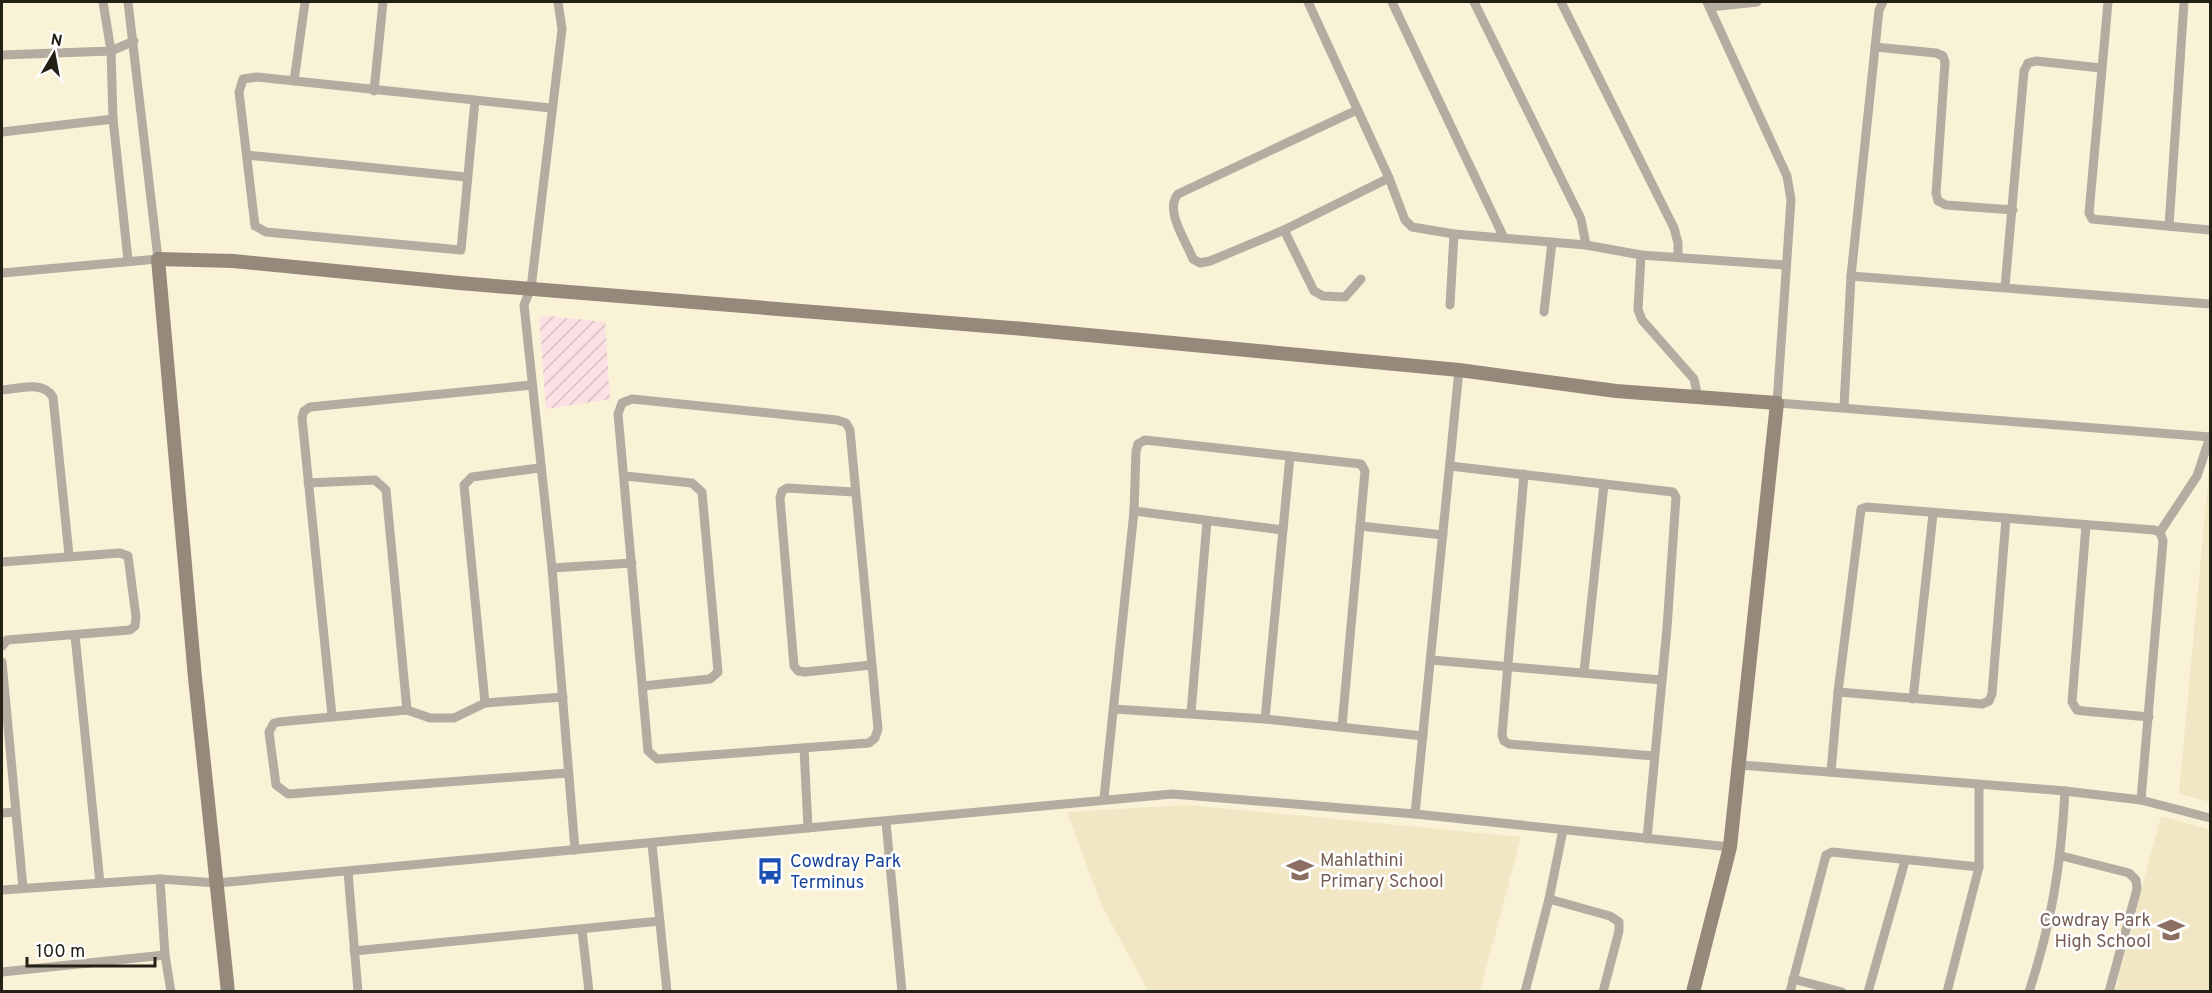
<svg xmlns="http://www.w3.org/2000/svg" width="2212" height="993" viewBox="0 0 2212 993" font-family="Overpass,sans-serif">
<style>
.industrial{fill:url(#industrial-furrows)}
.built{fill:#f1e7c4}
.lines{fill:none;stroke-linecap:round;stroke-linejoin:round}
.street{stroke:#b4aba1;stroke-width:9}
.secondary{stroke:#95897b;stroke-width:14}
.labels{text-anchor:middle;stroke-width:5;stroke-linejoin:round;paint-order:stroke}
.education-label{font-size:18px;fill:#785e54;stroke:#fff;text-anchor:start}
.transit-label{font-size:18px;fill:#164399;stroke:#fff;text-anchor:start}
</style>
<defs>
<pattern id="industrial-furrows" width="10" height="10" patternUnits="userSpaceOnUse" patternTransform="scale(1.5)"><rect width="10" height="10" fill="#fbe0e4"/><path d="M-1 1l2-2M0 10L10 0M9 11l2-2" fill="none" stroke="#d7c0c3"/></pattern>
</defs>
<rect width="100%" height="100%" fill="#f9f2d6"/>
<!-- industrial -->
<path class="industrial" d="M550 316 605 322 610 399 546 409 539 317Z"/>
<!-- built -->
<g class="built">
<path d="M2210 460V802L2179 794Z"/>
<path d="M1189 805 1521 837 1480 991H1148L1101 904 1067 812Z"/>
<path d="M2161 816 2210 830V991H2115Z"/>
</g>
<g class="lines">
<!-- street -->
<g class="street">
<path d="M103 2 111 51 113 119"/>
<path d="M558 2 562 29 531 288 524 305 552 568 575 850"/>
<path d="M1308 2 1389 178 1405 220 1412 227 1454 234 1586 245 1641 255 1785 265"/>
<path d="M1392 2 1504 238"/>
<path d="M1474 2 1581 219 1586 245"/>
<path d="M1561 2 1674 228 1678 243V257"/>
<path d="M1707 2 1787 176 1791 200 1777 403 2210 437"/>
<path d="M2108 2 2089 213 2092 219 2210 230"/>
<path d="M1710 7 1757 2"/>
<path d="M1875 47 1936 53 1943 56 1945 62 1936 193 1938 201 1946 205 2013 210"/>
<path d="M2 55 111 51 134 41"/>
<path d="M294 81 305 2"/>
<path d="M374 91 383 2"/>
<path d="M475 100 461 250 266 232 255 226 239 92 243 79 257 77 551 108"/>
<path d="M1357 110 1178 194C1164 210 1186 241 1193 259L1200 263 1210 261 1284 230 1389 178"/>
<path d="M2 132 113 119 128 260"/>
<path d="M247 155 466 177"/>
<path d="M2169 226 2184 2"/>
<path d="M1284 230 1314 291 1323 296 1345 297 1361 279"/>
<path d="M1641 255 1638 310 1642 320 1694 379 1698 398"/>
<path d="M2 273 158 259 128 2"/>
<path d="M1851 276 2210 304"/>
<path d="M2005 287 2024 71 2028 63 2036 61 2101 68"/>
<path d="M1450 305 1454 234"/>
<path d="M1544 312 1552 242"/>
<path d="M2 390C19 389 43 380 53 397L69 555"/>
<path d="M632 399 837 420 846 423 850 430 878 729 875 738 869 743 657 759 648 751 618 414 622 403Z"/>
<path d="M1844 406 1851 276 1879 10 1883 2"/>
<path d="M1450 466 1673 492 1676 497 1667 628 1647 839"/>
<path d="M1524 474 1502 735 1504 741 1509 744 1654 756"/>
<path d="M625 476 692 483 702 492 718 672 710 679 643 686"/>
<path d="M308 483 375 480 386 490 407 710"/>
<path d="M854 492 787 488 782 491 780 498 794 666 798 671 805 672 871 665"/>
<path d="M1134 511 1283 530"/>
<path d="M2086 525 2072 702 2077 710 2084 711 2149 717"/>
<path d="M1360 526 1443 535"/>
<path d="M2160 532 2197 476 2210 437"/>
<path d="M2 562 120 553 128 556 136 617 135 626 130 630 7 640 2 646"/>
<path d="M552 568 632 563"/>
<path d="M75 635 100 883"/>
<path d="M1431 660 1662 680"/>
<path d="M2 662 23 888"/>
<path d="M1584 672 1604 484"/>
<path d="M1838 692 1982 704 1989 701 1992 694 2006 518"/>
<path d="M563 697 485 703 454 718H430L407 710 278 722 274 723 269 732 276 785 288 794 568 773"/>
<path d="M1913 699 1933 514"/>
<path d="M485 703 464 485 472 477 539 468"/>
<path d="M1114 709 1265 719 1423 736"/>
<path d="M1191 713 1207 521"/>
<path d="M332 716 302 418 304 411 310 407 532 385"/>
<path d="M1265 719 1290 456"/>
<path d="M804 748 808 828"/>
<path d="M1741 765 2065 791 2141 800 2210 818"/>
<path d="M1831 772 1838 692 1861 509 1867 507 2154 530 2160 532 2163 541 2141 800"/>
<path d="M1104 798 1134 511 1136 451 1138 444 1145 440 1361 464 1365 471 1342 726"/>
<path d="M2 813 15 812"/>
<path d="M1415 814 1459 370"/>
<path d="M886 822 902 992"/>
<path d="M652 844 667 992"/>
<path d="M2062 856 2129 873 2136 880 2137 889 2109 992"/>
<path d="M348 872 358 992"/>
<path d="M160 879 165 955 171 992"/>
<path d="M2 890 160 879 217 883 1172 794 1415 814 1730 847"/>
<path d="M1549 899 1610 916 1619 922V931L1603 992"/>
<path d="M582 930 589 992"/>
<path d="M354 951 660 921"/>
<path d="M2 972 165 955"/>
<path d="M1793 979 1842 992"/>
<path d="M1525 992 1549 899 1563 830"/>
<path d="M1790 992 1826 855 1832 852 1979 867"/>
<path d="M1868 992 1905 861"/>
<path d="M1947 992 1979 867V784"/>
<path d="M2029 992C2052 921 2061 865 2065 791"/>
</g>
<!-- secondary -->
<path class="secondary" d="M228 992 195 678 158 259 233 261 459 283 1024 329 1459 370 1616 391 1777 403 1730 847 1693 992"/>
</g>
<!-- icons -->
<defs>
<symbol id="school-bare" viewBox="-9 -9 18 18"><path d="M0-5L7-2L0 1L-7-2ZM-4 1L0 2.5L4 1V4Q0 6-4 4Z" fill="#8d6e63" stroke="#fff" stroke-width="2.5" paint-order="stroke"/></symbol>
<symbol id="bus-bare" viewBox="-9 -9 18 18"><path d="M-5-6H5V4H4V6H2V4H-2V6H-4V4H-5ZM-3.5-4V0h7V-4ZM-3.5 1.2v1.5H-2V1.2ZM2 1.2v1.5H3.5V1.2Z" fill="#1a4fb4" stroke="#fff" stroke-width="2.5" paint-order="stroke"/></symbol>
</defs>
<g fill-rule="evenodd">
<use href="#school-bare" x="1281" y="851" width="38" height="38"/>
<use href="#bus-bare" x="751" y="852" width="38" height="38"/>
<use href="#school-bare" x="2152" y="911" width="38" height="38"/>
</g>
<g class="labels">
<!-- education labels -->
<g class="education-label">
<text x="1320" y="866">Mahlathini<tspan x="1320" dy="21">Primary School</tspan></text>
<text x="2151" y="926" text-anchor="end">Cowdray Park<tspan x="2151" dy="21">High School</tspan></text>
</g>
<!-- transit labels -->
<g class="transit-label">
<text x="790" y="867">Cowdray Park<tspan x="790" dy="21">Terminus</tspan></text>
</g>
</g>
<!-- border -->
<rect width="2212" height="993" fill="none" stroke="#232016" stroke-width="6"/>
<!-- north arrow -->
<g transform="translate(54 54) rotate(10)" stroke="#ffffff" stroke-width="4.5" paint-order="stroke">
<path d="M0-4.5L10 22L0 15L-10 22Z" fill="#232016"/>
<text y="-9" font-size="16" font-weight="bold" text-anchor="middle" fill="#232016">N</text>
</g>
<!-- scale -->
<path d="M27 957v9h128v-9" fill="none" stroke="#232016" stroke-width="3"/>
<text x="36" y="957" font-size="18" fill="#232016" stroke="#ffffff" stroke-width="4.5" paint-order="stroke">100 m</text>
</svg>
